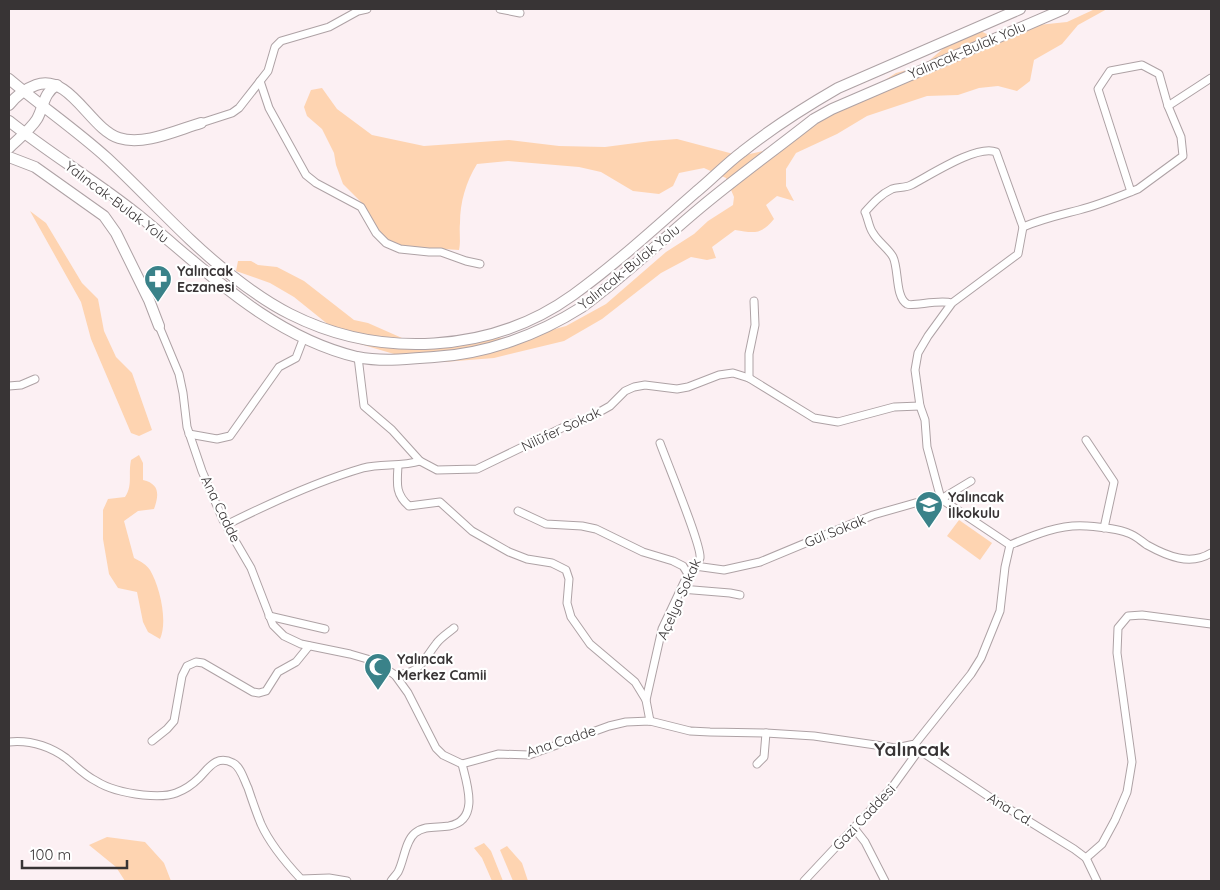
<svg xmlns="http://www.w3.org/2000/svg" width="1220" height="890" viewBox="0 0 1220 890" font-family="Quicksand,sans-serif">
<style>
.green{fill:#fed4b1}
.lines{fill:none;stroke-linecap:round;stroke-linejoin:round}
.street-casing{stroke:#aea2a5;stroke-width:9}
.secondary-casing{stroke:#aea2a5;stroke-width:12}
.street{stroke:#fff;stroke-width:7}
.secondary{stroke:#fff;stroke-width:10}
.labels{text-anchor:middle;stroke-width:4.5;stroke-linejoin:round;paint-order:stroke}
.street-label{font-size:14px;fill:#383435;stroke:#fff}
.poi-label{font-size:14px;font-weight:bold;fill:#383435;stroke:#fff;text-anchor:start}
.district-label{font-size:19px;font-weight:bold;fill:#383435;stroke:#fff}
</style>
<rect width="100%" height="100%" fill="#fcf0f3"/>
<!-- green -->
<g class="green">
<path d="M1095 9H1107L1078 25 1062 44 1034 60 1030 81 1017 91 998 86 979 88 958 95 927 96 867 116 837 134 796 153 786 169V186L794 201 777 196 766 205 774 219C761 235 754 233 735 230L712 247 716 258 707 260 691 257 661 273 602 319 564 341 494 358 444 362 411 359 360 344 330 326 294 297 270 283 236 271 238 261H251L258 265 277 267 304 281 354 320 368 323 402 338 447 348 498 338 530 336 566 326 606 304 666 252 694 234 708 221 733 205 734 197 726 178 704 168 679 173 673 186 659 194 633 191 601 172 579 167 508 161 477 164C466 182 460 202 460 223 459 233 461 241 459 250L401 246 387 240 378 229 365 206 343 184 336 165 334 153 322 129 307 116 304 107 311 90 322 88 337 109 372 135 424 146 509 140 559 146 605 147 651 141 677 139 741 156 763 151 825 112 851 102 896 73 924 65 959 35 978 30 998 39 1038 25 1067 22Z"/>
<path d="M30 211 46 223 82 283 98 299 104 331 116 357 132 373 152 430 139 436 131 433 91 339 81 302Z"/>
<path d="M139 455 143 463V480C160 484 159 495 154 509L138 511 124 521 134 558C140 561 147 565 150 570 160 587 168 621 160 639L148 632 143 622 137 592 118 588 109 574 103 539V510L108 499 125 497C133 485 128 475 131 460Z"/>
<path d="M959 520 992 543 980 560 947 536Z"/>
<path d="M107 837 145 842 164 863 171 881H125L116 867 89 845Z"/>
<path d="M484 843 491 851 503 881H492L482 858 474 848Z"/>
<path d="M507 846 522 863 528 881H513L500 850Z"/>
</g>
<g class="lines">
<defs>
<g id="street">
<path d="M500 9 520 13"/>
<path d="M260 81 269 108 306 175 316 183 361 207 376 233 386 243 400 249 429 252H441L466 261 480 264"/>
<path d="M1168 106 1211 78"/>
<path d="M201 123 232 113 239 108 268 71 275 47 281 41 329 27 358 11 367 9"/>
<path d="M1023 227C1042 219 1060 215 1079 210 1099 205 1118 197 1138 189L1183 156 1181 137 1168 106 1159 74 1142 65 1110 71 1098 89 1131 192"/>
<path d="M952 303C938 299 913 307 907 304 895 297 899 269 893 257 888 248 878 242 873 233 869 228 868 218 865 212 873 203 881 194 892 189 898 187 905 188 911 185 929 176 977 144 996 152L1023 227 1018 254 952 303 928 336 918 353 915 370 920 406 925 420 927 447 941 499 1010 545"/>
<path d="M159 326 179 374 183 393 187 427 202 471 223 520 251 568 273 625 284 636 301 644 350 654 374 661 395 675 408 693 436 748 443 755 462 764 498 754 529 755 609 726 626 722 650 721 690 731 710 732 766 733 814 736 896 748 915 744 971 674 981 658 1000 611 1005 567 1010 545C1034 535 1060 524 1086 526 1100 527 1115 528 1128 533 1135 535 1141 541 1147 545 1167 556 1190 566 1211 553"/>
<path d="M358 357 364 406 392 430 420 461"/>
<path d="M749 378V354L755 325 754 301"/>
<path d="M9 386 21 385 35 379"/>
<path d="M189 434 217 439 230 436 279 367 296 358 304 337"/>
<path d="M1086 440 1114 482 1104 528"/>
<path d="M398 466C397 483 395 494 409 506L440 502 472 531 509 552 527 559 552 563 566 570 569 579 567 603 571 617 590 644 635 682 646 700 650 721"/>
<path d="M518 511 546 524 582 526 596 529 643 552 673 561 683 566 688 574"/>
<path d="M226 525C270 503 315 482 363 468 381 463 401 467 420 461L437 470 477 469 570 424 587 419 610 406 625 391 634 387 645 385 677 389 688 387 719 375 733 373 749 378 814 418 838 422 894 407 920 406"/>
<path d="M695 566 724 570 760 562 873 515 915 503 941 499 971 481"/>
<path d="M681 589 730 593 740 595"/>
<path d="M269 616 325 629"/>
<path d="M395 675C421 673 422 662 436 644 440 638 448 633 454 628"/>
<path d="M646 700 662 629 688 574C693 570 698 564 700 558 702 546 666 460 660 443"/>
<path d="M152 741 167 729 174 721 182 676 187 666 196 662 203 663 253 692 259 693 266 691 278 672 296 662 309 646"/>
<path d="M9 742C29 740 49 746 66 758 76 766 84 775 96 781 110 790 126 793 143 795 153 796 166 797 176 793 184 790 193 784 199 778 208 769 216 754 233 763 241 767 244 780 248 788 252 800 256 812 261 824 270 844 286 863 301 879L329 878 347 881"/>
<path d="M915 744 919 750 988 796 1074 849 1086 858 1097 881"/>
<path d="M757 764 764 757 766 733"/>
<path d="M854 828 865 842 885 881"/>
<path d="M1086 858 1102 844 1115 820 1127 792 1132 762 1117 653 1118 628 1128 616 1142 615 1211 624"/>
<path d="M391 881C393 878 396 875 398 872 404 861 405 841 415 833 425 825 437 828 449 826 480 820 467 784 462 764"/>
<path d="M804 881 893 786 919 750"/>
</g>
<g id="secondary">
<path d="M9 79C41 106 76 130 107 158 149 197 186 240 231 275 250 290 270 304 290 314 379 359 491 354 573 295 616 264 656 227 696 192 712 179 726 164 742 152 772 128 805 107 838 88L1020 9"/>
<path d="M9 105C16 96 25 89 36 85 70 73 90 129 119 138 144 146 177 130 201 123"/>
<path d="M9 121C50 154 96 181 137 214 205 269 269 336 357 357 382 362 409 359 434 357 486 354 538 335 582 307 591 301 600 293 609 286 640 261 669 234 700 208 737 177 776 149 814 119L832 109 1064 9"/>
<path d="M9 148C17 140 31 129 37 119 44 107 43 93 57 85"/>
<path d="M9 157 35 167 104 216 116 233 149 300 159 326"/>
</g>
</defs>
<!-- street casing -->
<use href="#street" class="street-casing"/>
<!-- secondary casing -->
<use href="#secondary" class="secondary-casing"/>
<!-- street -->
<use href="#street" class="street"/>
<!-- secondary -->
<use href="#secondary" class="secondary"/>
</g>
<!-- icons -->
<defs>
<symbol id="pharmacy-pin" viewBox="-11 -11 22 30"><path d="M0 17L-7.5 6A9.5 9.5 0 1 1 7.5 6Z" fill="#3a8289" stroke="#fff"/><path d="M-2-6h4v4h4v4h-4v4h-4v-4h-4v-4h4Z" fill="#fff"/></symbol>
<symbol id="school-pin" viewBox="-11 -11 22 30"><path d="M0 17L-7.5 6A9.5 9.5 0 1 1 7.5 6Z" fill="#3a8289" stroke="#fff"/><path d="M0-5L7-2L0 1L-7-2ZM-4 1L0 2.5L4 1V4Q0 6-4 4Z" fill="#fff"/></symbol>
<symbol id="mosque-pin" viewBox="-11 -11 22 30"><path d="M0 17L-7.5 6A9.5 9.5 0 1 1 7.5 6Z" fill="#3a8289" stroke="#fff"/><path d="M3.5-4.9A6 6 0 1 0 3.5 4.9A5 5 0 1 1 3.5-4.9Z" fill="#fff"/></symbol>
</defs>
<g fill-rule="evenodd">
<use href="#pharmacy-pin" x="142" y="263" width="32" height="43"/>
<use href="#school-pin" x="913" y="489" width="32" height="43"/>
<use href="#mosque-pin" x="362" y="651" width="32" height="43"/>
</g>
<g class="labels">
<!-- street labels -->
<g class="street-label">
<text transform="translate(967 50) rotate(-23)" y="5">Yalıncak-Bulak Yolu</text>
<text transform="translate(117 202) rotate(37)" y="5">Yalıncak-Bulak Yolu</text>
<text transform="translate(629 267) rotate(-39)" y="5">Yalıncak-Bulak Yolu</text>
<text transform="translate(561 429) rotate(-25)" y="5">Nilüfer Sokak</text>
<text transform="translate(221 509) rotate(64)" y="5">Ana Cadde</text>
<text transform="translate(835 531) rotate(-22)" y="5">Gül Sokak</text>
<text transform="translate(679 599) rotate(-66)" y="5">Açelya Sokak</text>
<text transform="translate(561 741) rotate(-18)" y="5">Ana Cadde</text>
<text transform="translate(1010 809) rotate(31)" y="5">Ana Cd.</text>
<text transform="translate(864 817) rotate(-47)" y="5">Gazi Caddesi</text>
</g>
<!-- poi labels -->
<g class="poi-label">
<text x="177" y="276">Yalıncak<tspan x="177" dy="16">Eczanesi</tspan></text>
<text x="948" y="502">Yalıncak<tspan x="948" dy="16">İlkokulu</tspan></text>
<text x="397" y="664">Yalıncak<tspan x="397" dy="16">Merkez Camii</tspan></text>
</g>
<!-- district labels -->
<g class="district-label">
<text x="912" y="756">Yalıncak</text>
</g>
</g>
<!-- border -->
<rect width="1220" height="890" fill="none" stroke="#383435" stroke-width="20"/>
<!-- scale -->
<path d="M22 860v8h105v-8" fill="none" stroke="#383435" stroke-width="2.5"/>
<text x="30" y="860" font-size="15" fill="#383435" stroke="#ffffff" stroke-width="4" paint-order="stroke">100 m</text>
</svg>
